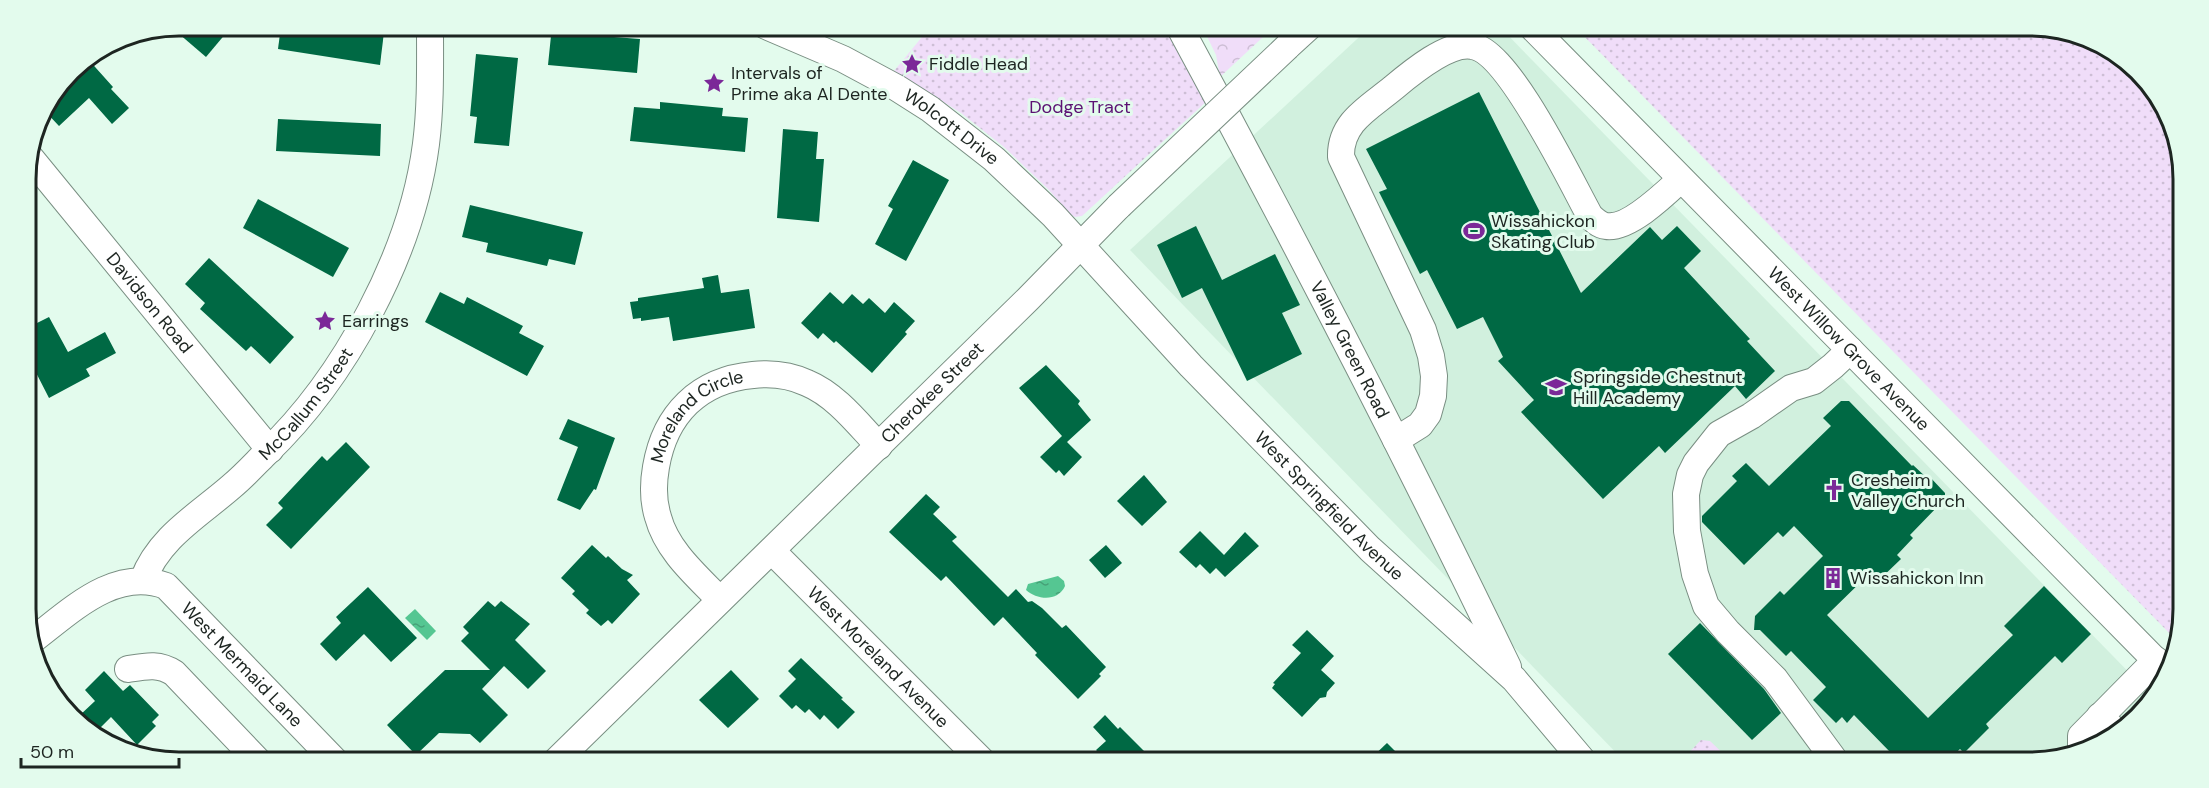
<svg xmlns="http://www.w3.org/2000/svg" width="2209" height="788" viewBox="0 0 2209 788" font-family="'DM Sans',sans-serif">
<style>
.built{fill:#d1f0de}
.forest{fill:url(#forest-crowns)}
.park{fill:url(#park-dots)}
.water{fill:url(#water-ripples)}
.building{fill:#006944}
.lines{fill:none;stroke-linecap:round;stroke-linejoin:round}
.minor-casing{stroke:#798e82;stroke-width:28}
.minor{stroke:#fff;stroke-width:26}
.minor-bridge-casing{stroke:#798e82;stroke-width:28;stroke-linecap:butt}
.minor-bridge{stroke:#fff;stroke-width:26}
.labels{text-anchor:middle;stroke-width:6;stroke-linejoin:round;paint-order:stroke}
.poi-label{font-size:18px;fill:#1d2521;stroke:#e3fbed;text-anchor:start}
.park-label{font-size:18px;fill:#5b1173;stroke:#e3fbed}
.street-label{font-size:18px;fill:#1d2521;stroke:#e3fbed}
.rim{fill:none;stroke:#1d2521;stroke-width:3}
</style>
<defs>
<pattern id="forest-crowns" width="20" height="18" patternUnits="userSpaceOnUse" patternTransform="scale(1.5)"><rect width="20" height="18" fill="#f0ddf9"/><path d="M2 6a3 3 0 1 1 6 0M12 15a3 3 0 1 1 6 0" fill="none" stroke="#cdbed5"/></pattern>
<pattern id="park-dots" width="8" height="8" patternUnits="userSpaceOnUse" patternTransform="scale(1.5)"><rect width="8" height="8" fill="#f0ddf9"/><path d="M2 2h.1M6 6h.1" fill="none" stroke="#cdbed5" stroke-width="1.8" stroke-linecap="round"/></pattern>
<pattern id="water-ripples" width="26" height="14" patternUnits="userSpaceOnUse" patternTransform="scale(1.5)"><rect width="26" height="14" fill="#55c692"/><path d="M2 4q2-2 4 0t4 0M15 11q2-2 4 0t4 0" fill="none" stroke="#46a177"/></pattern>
</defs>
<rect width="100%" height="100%" fill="#e3fbed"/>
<!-- built -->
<path class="built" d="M1371 26H1499L2150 694 2124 731 2040 762H1625L1130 250Z"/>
<!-- forest -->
<path class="forest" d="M1202 26H1275L1220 77 1216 55Z"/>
<!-- park -->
<g class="park">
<path d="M931 26H1169L1208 100 1082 216 1075 217 1069 213 1048 189 1004 147 961 113 894 71Z"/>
<path d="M1574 26H2030L2079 34 2146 78 2182 159 2176 640Z"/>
<path d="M1701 740 1710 741 1732 762H1680Z"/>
</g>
<!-- water -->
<g class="water">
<path d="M1058 576 1064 581 1065 586C1058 602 1037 600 1026 590L1028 584Z"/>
<path d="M415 609 436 631 427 640 405 618Z"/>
</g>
<!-- building -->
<g class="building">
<path d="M179 26H232L206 57 171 27Z"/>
<path d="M281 26H341L384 32 380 65 278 49Z"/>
<path d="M552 26 615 29 614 37 640 39 637 73 548 65Z"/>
<path d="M476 54 518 58 509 146 474 143 477 117 470 116Z"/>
<path d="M87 58 113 87 111 89 129 108 112 124 89 98 59 126 43 109 78 64Z"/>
<path d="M1479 92 1581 293 1650 227 1662 240 1677 226 1701 251 1684 268 1750 339 1747 341 1775 371 1746 399 1735 386 1665 453 1659 446 1603 499 1521 412 1534 400 1498 361 1503 357 1483 317 1457 329 1427 270 1420 274 1379 192 1387 189 1366 149Z"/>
<path d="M660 102 723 108 722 116 748 118 745 152 630 141 634 107 660 109Z"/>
<path d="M278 119 381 124 380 156 276 151Z"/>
<path d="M783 129 818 132 816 159H824L819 222 777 218Z"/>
<path d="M913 160 949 180 906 261 875 244 893 209 888 206Z"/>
<path d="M258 199 349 248 333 277 243 228Z"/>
<path d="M470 205 583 232 575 265 549 259 547 266 486 252 488 243 462 237Z"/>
<path d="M1196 226 1222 280 1275 254 1300 305 1282 313 1302 354 1247 381 1202 288 1182 298 1157 245Z"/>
<path d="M209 258 294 337 270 364 251 346 246 351 200 309 205 303 185 284Z"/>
<path d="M718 275 721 293 749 289 755 328 673 341 669 317 641 321V318L633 319 630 302 638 301V298L704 288 702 278Z"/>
<path d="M440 292 464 304 467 297 523 326 519 333 544 346 527 376 425 322Z"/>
<path d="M830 292 843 304 852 294 863 304 869 298 885 313 894 302 915 321 905 332 907 334 872 373 836 341 834 343 823 333 818 339 801 323Z"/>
<path d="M49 317 68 352 105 332 116 353 86 369 90 376 49 398 27 355V328Z"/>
<path d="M1046 365 1080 401 1078 404 1091 420 1067 442 1082 457 1064 476 1059 470 1056 473 1040 457 1062 436 1019 388Z"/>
<path d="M1841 401H1849L1912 466 1913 465 1927 478 1929 476 1945 493V504H1940L1910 535 1913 538 1897 555 1901 559 1877 582 1869 574 1827 615 1928 718 2013 635 2004 626 2044 586 2091 634 2062 663 2055 656 1986 724 1989 728 1964 753 1960 749 1946 762H1881L1891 753 1854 715 1847 723 1842 717 1836 723 1813 700 1826 687 1791 651 1786 656 1760 630H1754L1755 616 1780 591 1784 595 1823 556 1794 526 1783 537 1778 532 1744 565 1702 522V516L1737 481 1732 476 1746 463 1769 486 1831 426 1823 418Z"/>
<path d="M568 419 615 438 596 490 594 489 580 510 557 500 578 447 559 439Z"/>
<path d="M346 442 370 467 291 549 266 525 283 508 278 503 322 456 327 461Z"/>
<path d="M1144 475 1167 502 1142 526 1117 501Z"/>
<path d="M926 494 940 507 933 514 957 537 952 541 1008 597 1016 589 1028 602 1032 601 1042 608 1062 628 1066 625 1106 667 1099 674 1101 676 1078 699 1035 655 1037 653 1003 617 994 626 946 576 941 581 889 532Z"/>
<path d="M1200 531 1224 555 1245 532 1259 546 1225 577 1216 568 1210 574 1200 564 1196 568 1179 552Z"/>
<path d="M592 545 606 558 608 556 622 569 633 575 627 580 640 594 612 624 608 620 601 626 586 613 589 610 572 594 575 591 561 578Z"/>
<path d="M1106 545 1122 563 1105 578 1089 560Z"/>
<path d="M368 587 417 638 391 662 364 634 336 661 320 644 341 623 336 617Z"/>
<path d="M488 601 495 607 501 601 530 624 515 640 546 671 528 689 504 666 482 689 508 715 480 743 470 734 439 733 416 755 387 725 445 670H490L461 641 469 633 463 627Z"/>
<path d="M1700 623 1764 689 1781 713 1752 740 1668 654Z"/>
<path d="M1307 630 1334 656 1321 670 1335 683 1327 692 1326 697 1320 698 1302 717 1272 688 1275 684 1273 683 1301 653 1292 645Z"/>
<path d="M801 658 843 698 841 699 855 712 838 729 824 715 820 720 809 709 805 713 796 705 792 709 779 696 796 679 788 671Z"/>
<path d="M731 670 759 699 728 728 699 700Z"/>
<path d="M104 671 123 691 130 685 159 715 152 722 156 726 137 745 111 717 96 732 79 716 95 701 85 690Z"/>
<path d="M1105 715 1118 729 1120 727 1155 762H1108L1096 750 1106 741 1093 727Z"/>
<path d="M1387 743 1406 762H1367Z"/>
</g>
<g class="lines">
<defs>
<g id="minor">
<path id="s1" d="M766 26 843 59 897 88 930 109 994 159 1053 215 1191 366 1370 549 1514 679 1584 762"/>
<path id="s2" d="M1179 26C1293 237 1404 451 1508 667"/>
<path id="s3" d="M1531 26 2166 671"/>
<path d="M1287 47 1310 26"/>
<path id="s4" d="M29 156 270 450"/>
<path d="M1396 440 1420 425 1428 414 1433 396 1434 376 1431 356 1423 330 1341 157C1340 122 1369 108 1393 88 1411 73 1448 42 1472 46 1509 51 1571 182 1590 216 1595 221 1599 225 1606 226 1628 230 1666 193 1681 179"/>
<path id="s5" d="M772 551 983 762"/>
<path id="s6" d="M143 580C159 537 199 515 232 486 244 476 254 465 265 454 345 378 412 253 426 144 431 105 430 65 430 26"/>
<path id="s7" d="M720 600C697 576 667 551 658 517 653 501 653 484 656 467 665 414 699 380 753 375 771 373 790 375 807 383 836 395 858 424 879 446"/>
<path id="s8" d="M30 642C69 613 114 566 166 586L336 762"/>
<path d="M128 669C146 666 159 663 174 673L259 762"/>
<path d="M2100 716 2117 733"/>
<path d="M2081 747V736L2156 660"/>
<path id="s9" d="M555 762 1028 299 1119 206"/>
<path d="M1836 762 1775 679 1728 632 1706 606 1695 574 1687 531 1686 494 1690 475 1696 463 1719 434 1751 416 1791 388 1814 381 1833 366 1850 350"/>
</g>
</defs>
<!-- minor casing -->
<use href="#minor" class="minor-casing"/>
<!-- minor -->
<use href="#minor" class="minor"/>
<defs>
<path id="minor-bridge" d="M1119 206 1287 47"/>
</defs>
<!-- minor-bridge casing -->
<use href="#minor-bridge" class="minor-bridge-casing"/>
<!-- minor-bridge -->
<use href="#minor-bridge" class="minor-bridge"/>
</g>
<!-- icons -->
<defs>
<symbol id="sight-bare" viewBox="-9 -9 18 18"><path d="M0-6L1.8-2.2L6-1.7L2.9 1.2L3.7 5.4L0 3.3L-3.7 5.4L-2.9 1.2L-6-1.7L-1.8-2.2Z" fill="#7b2898" stroke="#e3fbed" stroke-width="2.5" paint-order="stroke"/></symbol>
<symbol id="stadium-bare" viewBox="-9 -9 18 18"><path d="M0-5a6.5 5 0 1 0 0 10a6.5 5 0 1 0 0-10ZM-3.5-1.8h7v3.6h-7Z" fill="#7b2898" stroke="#e3fbed" stroke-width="2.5" paint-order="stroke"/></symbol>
<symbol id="school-bare" viewBox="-9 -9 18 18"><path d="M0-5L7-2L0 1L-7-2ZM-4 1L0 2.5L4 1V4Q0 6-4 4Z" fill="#7b2898" stroke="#e3fbed" stroke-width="2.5" paint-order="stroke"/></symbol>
<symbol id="church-bare" viewBox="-9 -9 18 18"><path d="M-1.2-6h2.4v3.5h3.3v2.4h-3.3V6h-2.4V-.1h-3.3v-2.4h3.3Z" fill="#7b2898" stroke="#e3fbed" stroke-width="2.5" paint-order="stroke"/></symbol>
<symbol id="building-bare" viewBox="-9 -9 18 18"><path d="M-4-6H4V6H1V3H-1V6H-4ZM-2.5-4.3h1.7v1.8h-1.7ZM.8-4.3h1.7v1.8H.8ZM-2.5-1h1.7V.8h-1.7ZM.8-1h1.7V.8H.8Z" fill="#7b2898" stroke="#e3fbed" stroke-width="2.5" paint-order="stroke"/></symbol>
</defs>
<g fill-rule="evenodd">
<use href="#sight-bare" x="897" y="49" width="30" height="30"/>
<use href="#sight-bare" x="699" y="68" width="30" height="30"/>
<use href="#stadium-bare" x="1459" y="216" width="30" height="30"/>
<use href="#sight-bare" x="310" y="306" width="30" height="30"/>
<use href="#school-bare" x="1541" y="372" width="30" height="30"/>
<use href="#church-bare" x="1819" y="475" width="30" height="30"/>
<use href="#building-bare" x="1818" y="563" width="30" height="30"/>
</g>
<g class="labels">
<!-- poi labels -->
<g class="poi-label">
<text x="929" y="70">Fiddle Head</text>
<text x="731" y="79">Intervals of<tspan x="731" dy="21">Prime aka Al Dente</tspan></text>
<text x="1491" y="227">Wissahickon<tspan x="1491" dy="21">Skating Club</tspan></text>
<text x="342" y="327">Earrings</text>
<text x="1573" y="383">Springside Chestnut<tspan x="1573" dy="21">Hill Academy</tspan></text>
<text x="1851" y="486">Cresheim<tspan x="1851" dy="21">Valley Church</tspan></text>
<text x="1850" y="584">Wissahickon Inn</text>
</g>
<!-- park labels -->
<g class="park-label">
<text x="1080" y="113">Dodge Tract</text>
</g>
<!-- street labels -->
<g class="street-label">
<text dy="6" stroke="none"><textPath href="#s1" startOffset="212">Wolcott Drive</textPath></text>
<text dy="6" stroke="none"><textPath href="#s4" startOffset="190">Davidson Road</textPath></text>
<text dy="6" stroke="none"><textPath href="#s3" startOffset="453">West Willow Grove Avenue</textPath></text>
<text dy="6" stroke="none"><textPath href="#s2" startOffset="366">Valley Green Road</textPath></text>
<text dy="6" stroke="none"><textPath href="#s9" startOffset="528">Cherokee Street</textPath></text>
<text dy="6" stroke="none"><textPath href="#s6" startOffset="242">McCallum Street</textPath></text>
<text dy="6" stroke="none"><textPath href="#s7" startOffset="225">Moreland Circle</textPath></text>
<text dy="6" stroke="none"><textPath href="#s1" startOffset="748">West Springfield Avenue</textPath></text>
<text dy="6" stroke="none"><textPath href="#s5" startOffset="150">West Moreland Avenue</textPath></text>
<text dy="6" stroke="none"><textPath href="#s8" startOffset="264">West Mermaid Lane</textPath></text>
</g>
</g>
<!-- crop -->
<path d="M0 0H2209V788H0ZM179 36H2030A143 143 0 0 1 2173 179V609A143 143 0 0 1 2030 752H179A143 143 0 0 1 36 609V179A143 143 0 0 1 179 36Z" fill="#e3fbed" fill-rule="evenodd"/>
<path class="rim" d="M179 36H2030A143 143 0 0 1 2173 179V609A143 143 0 0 1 2030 752H179A143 143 0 0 1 36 609V179A143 143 0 0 1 179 36Z"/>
<!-- scale -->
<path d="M21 758v9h158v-9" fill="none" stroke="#1d2521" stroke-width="3"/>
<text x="30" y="758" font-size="18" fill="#1d2521" stroke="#e3fbed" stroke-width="4.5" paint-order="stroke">50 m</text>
</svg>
